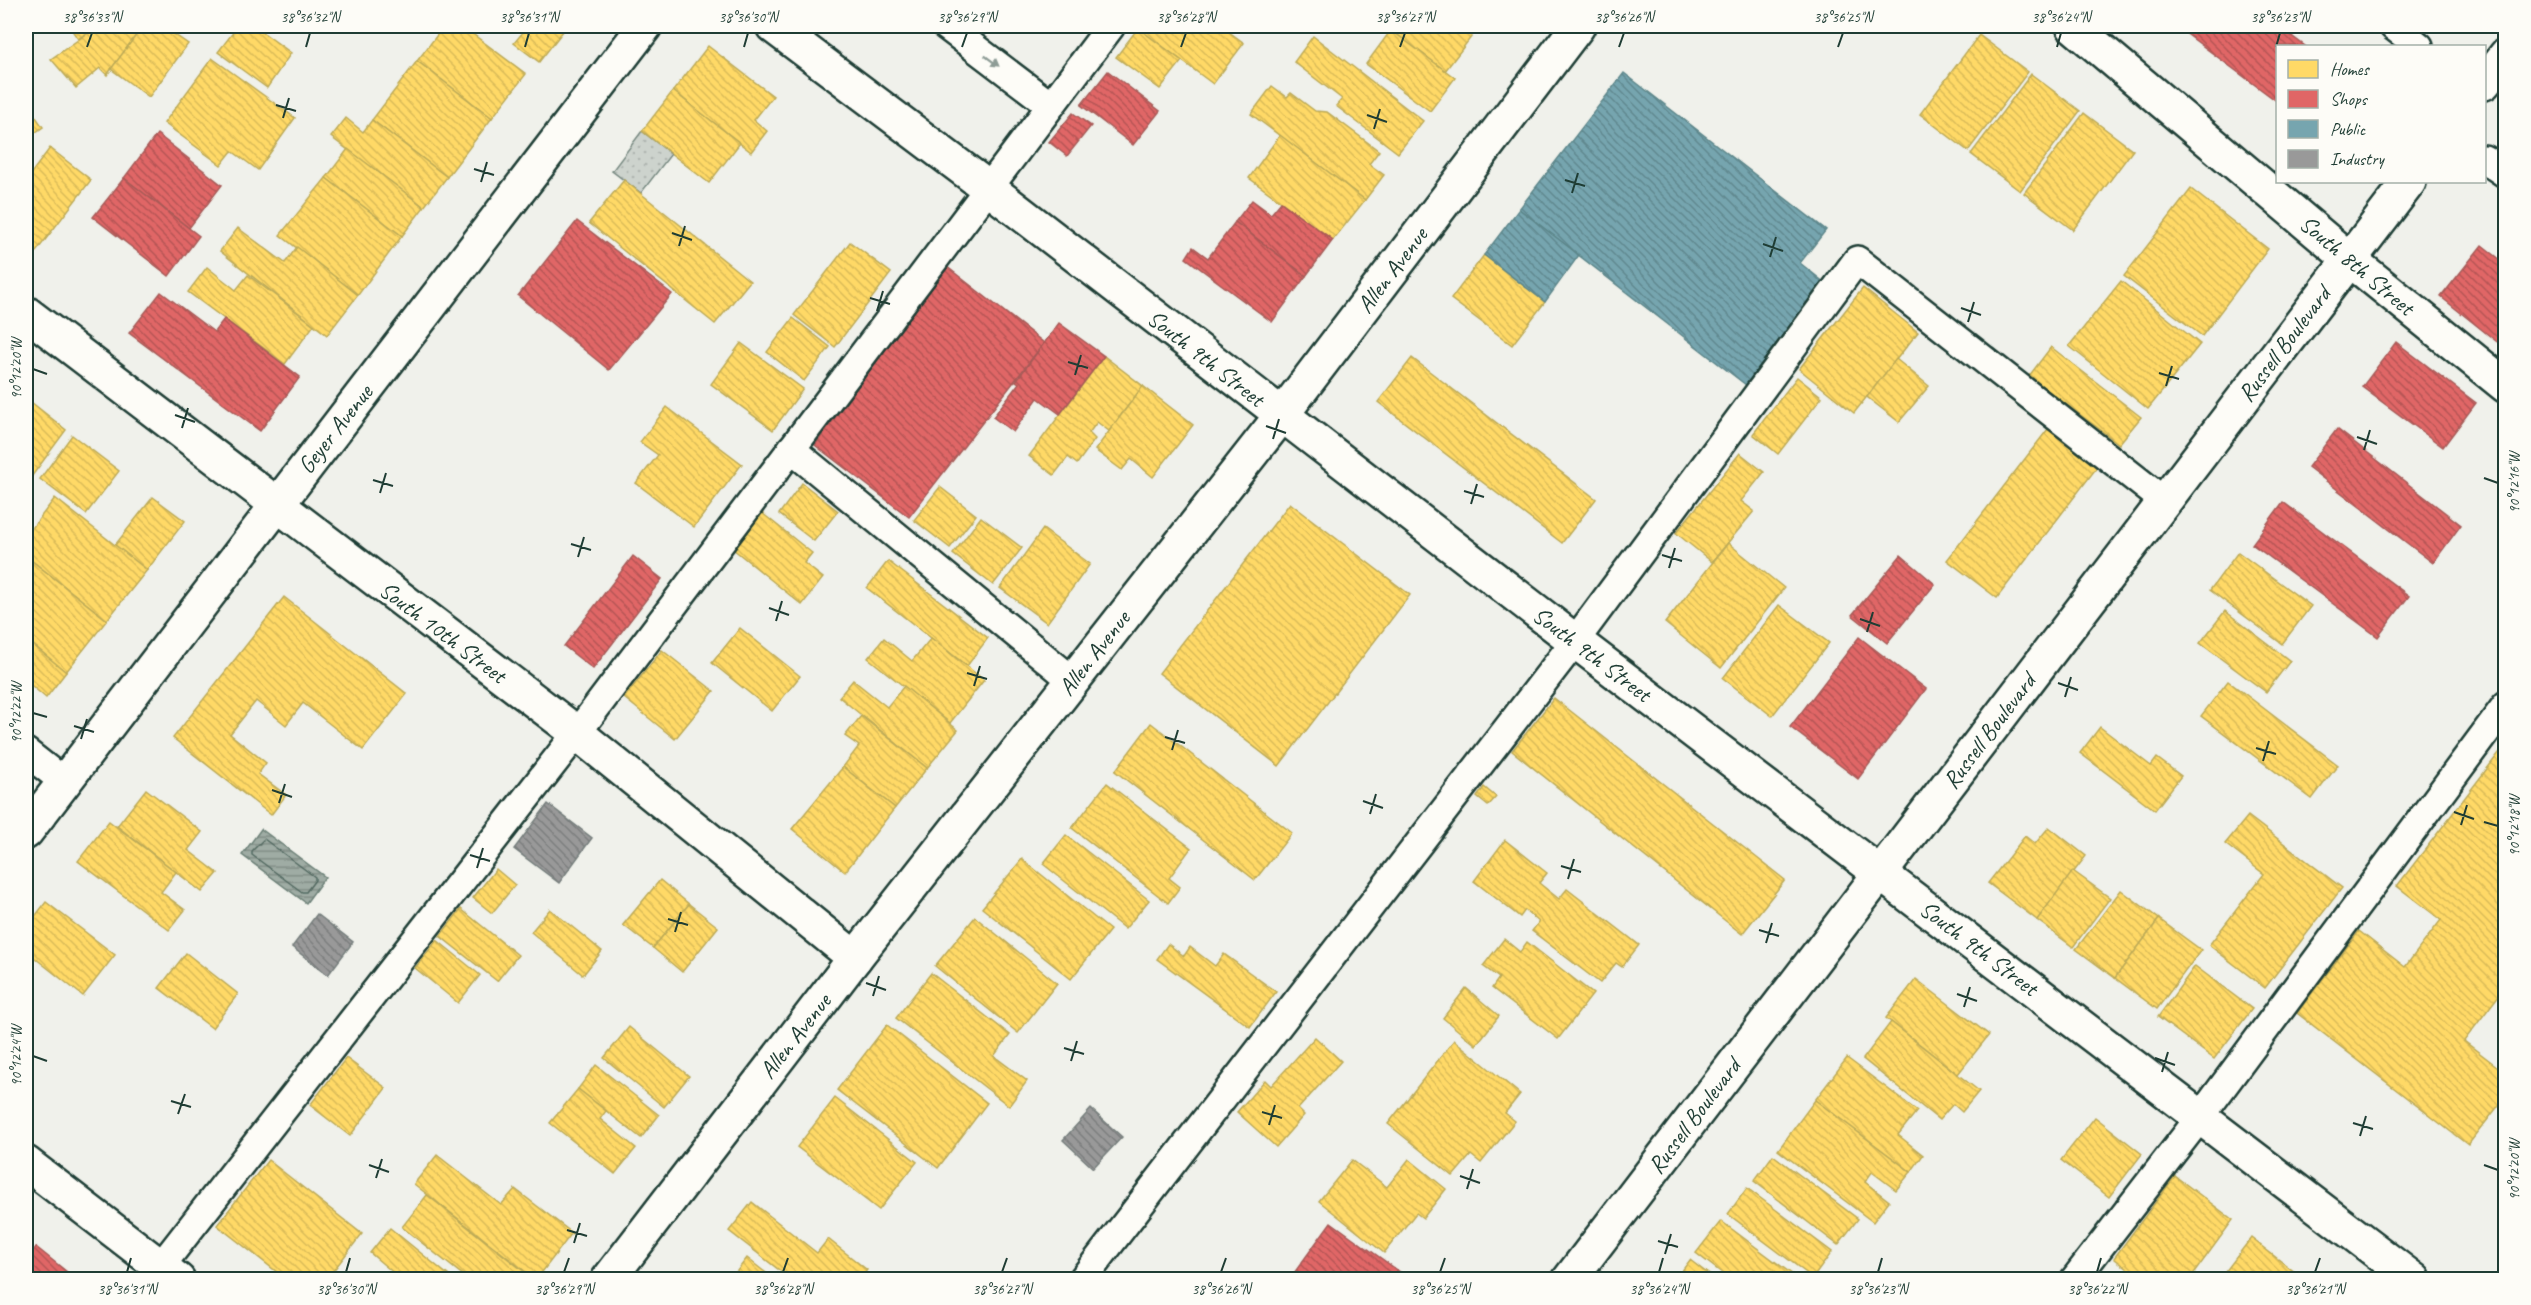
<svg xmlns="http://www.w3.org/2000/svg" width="2531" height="1305" viewBox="0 0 2531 1305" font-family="Caveat,sans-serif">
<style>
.park{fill:url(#park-dots);stroke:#768880;stroke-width:1.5}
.water{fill:url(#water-rules);stroke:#6c8077;stroke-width:1.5}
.homes{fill:url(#homes-back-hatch);stroke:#bcaa57;stroke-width:1.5}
.shops{fill:url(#shops-back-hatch);stroke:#a65a57;stroke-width:1.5}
.public{fill:url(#public-back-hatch);stroke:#5c868a;stroke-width:1.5}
.industry{fill:url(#industry-back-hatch);stroke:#747d7b;stroke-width:1.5}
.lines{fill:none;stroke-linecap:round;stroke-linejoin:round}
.shore{stroke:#526961;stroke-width:1.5}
.service-casing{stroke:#1f3d34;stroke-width:32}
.minor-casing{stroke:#1f3d34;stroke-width:38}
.secondary-casing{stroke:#1f3d34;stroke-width:38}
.service{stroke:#fdfcf7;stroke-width:27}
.minor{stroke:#fdfcf7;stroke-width:33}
.secondary{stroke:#fdfcf7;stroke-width:33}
.oneway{fill:#8e9c96}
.ticks{fill:none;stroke:#1f3d34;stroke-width:2}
.labels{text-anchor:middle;stroke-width:6;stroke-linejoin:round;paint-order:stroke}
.street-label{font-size:24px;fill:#1f3d34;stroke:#fdfcf7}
.neatline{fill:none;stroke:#1f3d34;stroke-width:2}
.ticks-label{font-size:15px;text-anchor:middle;fill:#1f3d34}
</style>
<defs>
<pattern id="park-dots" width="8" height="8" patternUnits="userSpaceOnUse" patternTransform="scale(1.5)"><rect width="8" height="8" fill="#cdd3cd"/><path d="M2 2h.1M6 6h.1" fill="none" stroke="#b0b6b1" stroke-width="1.8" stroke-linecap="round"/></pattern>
<pattern id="water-rules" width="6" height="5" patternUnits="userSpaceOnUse" patternTransform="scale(1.5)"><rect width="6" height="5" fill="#9faca4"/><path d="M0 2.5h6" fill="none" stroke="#818d86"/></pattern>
<pattern id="homes-back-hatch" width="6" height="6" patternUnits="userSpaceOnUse" patternTransform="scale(1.5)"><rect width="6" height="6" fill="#ffd966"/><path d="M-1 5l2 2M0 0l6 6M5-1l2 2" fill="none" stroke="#dabb59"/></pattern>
<pattern id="shops-back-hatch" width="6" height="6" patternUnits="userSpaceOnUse" patternTransform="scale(1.5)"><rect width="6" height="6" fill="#e06666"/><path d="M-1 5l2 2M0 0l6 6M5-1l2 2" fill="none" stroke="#b55555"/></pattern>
<pattern id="public-back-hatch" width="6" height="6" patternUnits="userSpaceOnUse" patternTransform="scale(1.5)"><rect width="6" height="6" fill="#76a5af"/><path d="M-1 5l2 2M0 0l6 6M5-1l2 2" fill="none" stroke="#60888f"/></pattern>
<pattern id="industry-back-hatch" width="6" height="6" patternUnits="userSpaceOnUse" patternTransform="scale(1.5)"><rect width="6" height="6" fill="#999"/><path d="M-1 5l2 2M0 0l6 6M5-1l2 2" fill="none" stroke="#7c7e7e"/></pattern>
</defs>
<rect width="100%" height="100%" fill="#f0f1eb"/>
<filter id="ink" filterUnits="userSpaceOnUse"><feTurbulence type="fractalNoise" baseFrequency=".0167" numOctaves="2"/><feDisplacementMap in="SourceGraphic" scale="12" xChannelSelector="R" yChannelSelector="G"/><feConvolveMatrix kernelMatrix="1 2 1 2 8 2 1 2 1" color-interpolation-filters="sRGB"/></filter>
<g filter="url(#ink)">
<!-- park -->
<path class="park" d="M642 131 671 154 641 193 612 171Z"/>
<!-- water -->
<path class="water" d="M261 829 325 877 306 903 242 855Z"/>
<!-- homes -->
<g class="homes">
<path d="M69 26H98L78 39Z"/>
<path d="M98 26H143L107 75 100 68 76 88 51 59Z"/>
<path d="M143 26H162L188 44 149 97 111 69Z"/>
<path d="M238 26H254L291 53 267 88 218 52Z"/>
<path d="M444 26H462L526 74 492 118 417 61Z"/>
<path d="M528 26H567L539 62 514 43Z"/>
<path d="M1140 26H1221L1244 43 1213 84 1138 28Z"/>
<path d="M1386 26H1459L1472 36 1445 71Z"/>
<path d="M1138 28 1182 61 1160 89 1116 57Z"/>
<path d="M1391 30 1455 78 1430 111 1366 64Z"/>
<path d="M1979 35 2028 72 1968 151 1920 114Z"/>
<path d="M1313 36 1423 121 1398 153 1336 106 1342 99 1294 62Z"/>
<path d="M708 46 773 96 754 120 767 131 751 152 673 91Z"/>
<path d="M212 58 295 118 258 170 232 151 221 165 164 123Z"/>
<path d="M417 61 492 118 447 177 372 120Z"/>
<path d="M2031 74 2080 111 2020 191 1971 154Z"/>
<path d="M1272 86 1287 97 1291 93 1315 111 1327 112 1379 151 1369 164 1384 175 1365 200 1251 114Z"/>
<path d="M673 91 740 143 709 183 642 131Z"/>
<path d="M26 103 43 127 26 139Z"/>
<path d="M2084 113 2133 150 2073 230 2024 193Z"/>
<path d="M346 118 363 132 372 120 447 177 424 207 331 137Z"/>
<path d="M1280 135 1365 200 1333 240 1249 178Z"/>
<path d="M50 148 91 180 36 252 26 244V180Z"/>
<path d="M348 149 424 207 402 236 326 178Z"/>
<path d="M326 178 402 236 358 295 280 235Z"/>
<path d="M624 180 750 281 715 324 589 223Z"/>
<path d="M2191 189 2268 249 2202 336 2124 276Z"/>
<path d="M238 228 285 263 297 247 358 295 327 335 220 251Z"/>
<path d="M850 242 891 273 835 347 794 315Z"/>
<path d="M1484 255 1545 302 1512 345 1451 299Z"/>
<path d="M207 267 236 290 248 275 314 325 285 364 188 292Z"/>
<path d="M2121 281 2200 344 2148 409 2069 346Z"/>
<path d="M1863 288 1918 332 1854 413 1799 369Z"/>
<path d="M793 318 830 347 804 381 767 352Z"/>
<path d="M741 343 803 389 773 430 711 384Z"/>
<path d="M2051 347 2141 417 2119 444 2029 376Z"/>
<path d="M1104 356 1143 386 1109 431 1097 422 1089 433 1095 439 1077 464 1068 457 1054 475 1029 456Z"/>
<path d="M1412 358 1596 499 1562 543 1378 402Z"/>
<path d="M1896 359 1929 386 1899 422 1867 397Z"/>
<path d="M1797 377 1822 397 1778 454 1753 434Z"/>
<path d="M1143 386 1193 425 1153 477 1131 459 1122 470 1095 450Z"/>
<path d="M26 398 66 430 26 484Z"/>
<path d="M667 407 742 464 694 527 636 483 658 455 640 442Z"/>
<path d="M2048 429 2098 466 1997 598 1947 560Z"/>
<path d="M72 435 119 471 86 514 40 479Z"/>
<path d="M1740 453 1764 472 1741 501 1754 511 1712 562 1676 533Z"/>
<path d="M802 483 838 511 814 541 779 514Z"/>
<path d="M940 487 976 515 950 548 914 520Z"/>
<path d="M153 497 185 521 147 570 115 545Z"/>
<path d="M55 498 147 570 107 620 26 556V536Z"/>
<path d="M1290 503 1410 595 1279 766 1159 673Z"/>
<path d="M762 513 812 553 804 563 823 578 802 605 733 549Z"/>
<path d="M981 517 1022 548 993 585 953 554Z"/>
<path d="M1043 529 1090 564 1047 623 1000 588Z"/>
<path d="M1728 543 1784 588 1721 668 1665 623Z"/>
<path d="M2238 552 2311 606 2282 644 2210 590Z"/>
<path d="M32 561 107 620 66 672 26 639V570Z"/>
<path d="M888 561 988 638 967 666 867 588Z"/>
<path d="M284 597 407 694 363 750 303 703 286 725 256 701 230 734 266 763 258 774 286 795 271 815 173 738Z"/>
<path d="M1779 605 1829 643 1772 716 1723 678Z"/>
<path d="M2225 611 2290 661 2266 692 2200 643Z"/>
<path d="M740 628 800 676 772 711 712 663Z"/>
<path d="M884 638 912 661 931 638 984 680 950 723 868 658Z"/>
<path d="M26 639 66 672 46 698 26 681Z"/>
<path d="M662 650 714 691 675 739 624 698Z"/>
<path d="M853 680 887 707 904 686 958 730 927 768 839 697Z"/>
<path d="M2228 681 2338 765 2312 799 2201 716Z"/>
<path d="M1554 698 1785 880 1742 934 1512 751Z"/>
<path d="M861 716 927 768 895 808 843 767 859 746 845 736Z"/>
<path d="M1151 723 1292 833 1255 880 1115 771Z"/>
<path d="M2100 727 2151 766 2157 758 2181 776 2155 810 2080 753Z"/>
<path d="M2506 744V986L2464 1041 2506 1073V1096L2468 1145 2297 1013 2359 931 2405 967 2441 920 2397 886Z"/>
<path d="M843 767 895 808 845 872 792 829Z"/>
<path d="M1107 783 1191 848 1169 878 1180 887 1168 903 1072 828Z"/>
<path d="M1484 787 1496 797 1488 806 1477 797Z"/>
<path d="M146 789 202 832 188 850 218 873 202 892 117 826Z"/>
<path d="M2248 816 2342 888 2265 988 2209 945 2264 874 2225 844Z"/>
<path d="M109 821 176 872 161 892 185 910 169 930 78 861Z"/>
<path d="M2049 827 2086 856 2037 920 1988 883 2025 836 2035 844Z"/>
<path d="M1066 835 1149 900 1125 929 1043 864Z"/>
<path d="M1505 840 1547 873 1539 883 1559 899 1567 889 1639 945 1622 967 1616 963 1600 983 1532 931 1539 922 1525 910 1520 917 1474 881Z"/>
<path d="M1022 859 1110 930 1071 979 982 908Z"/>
<path d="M496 869 515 885 492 913 473 898Z"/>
<path d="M2073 871 2110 898 2073 947 2037 920Z"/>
<path d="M660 880 689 904 653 948 623 925Z"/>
<path d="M2121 890 2159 919 2115 978 2076 949Z"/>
<path d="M46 902 115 955 83 996 26 951V928Z"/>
<path d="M689 904 718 927 682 972 653 948Z"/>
<path d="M461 909 518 955 497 981 440 936Z"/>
<path d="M550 909 602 951 583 975 531 932Z"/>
<path d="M975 917 1057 983 1018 1033 935 966Z"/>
<path d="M2159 919 2201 950 2157 1009 2115 978Z"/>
<path d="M1504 939 1520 952 1527 942 1593 994 1558 1039 1492 988 1499 978 1483 966Z"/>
<path d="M437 940 480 975 458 1003 415 968Z"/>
<path d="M1168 944 1184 956 1190 947 1215 966 1224 954 1276 992 1250 1027 1157 959Z"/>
<path d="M186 953 238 994 212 1028 159 988Z"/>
<path d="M2195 966 2252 1009 2214 1059 2158 1017Z"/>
<path d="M931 973 1010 1035 994 1056 1027 1081 1009 1106 896 1018Z"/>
<path d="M1916 979 1989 1035 1958 1074 1886 1018Z"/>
<path d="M1466 988 1499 1016 1476 1045 1443 1018Z"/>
<path d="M1891 1022 1979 1091 1962 1112 1953 1104 1939 1120 1863 1059Z"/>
<path d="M887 1025 987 1103 938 1168 837 1090Z"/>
<path d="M629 1027 689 1076 664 1107 604 1058Z"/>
<path d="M1315 1037 1341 1061 1298 1109 1304 1115 1276 1147 1237 1112 1265 1080 1271 1086Z"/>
<path d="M1454 1040 1520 1094 1505 1113 1515 1121 1481 1163 1471 1155 1453 1176 1388 1124Z"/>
<path d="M346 1058 386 1088 350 1136 310 1105Z"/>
<path d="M1847 1058 1917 1111 1898 1135 1923 1155 1911 1172 1815 1100Z"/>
<path d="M596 1065 659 1115 641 1138 578 1089Z"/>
<path d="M578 1089 606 1111 600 1119 636 1148 615 1174 550 1123Z"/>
<path d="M835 1098 917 1162 879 1210 797 1147Z"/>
<path d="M1815 1100 1911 1172 1896 1190 1872 1172 1865 1182 1889 1201 1873 1222 1778 1150Z"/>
<path d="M2095 1117 2142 1154 2109 1197 2061 1160Z"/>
<path d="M437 1155 501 1205 515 1189 572 1233 536 1280 414 1184Z"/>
<path d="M1773 1155 1858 1219 1838 1245 1754 1181Z"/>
<path d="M1409 1159 1446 1189 1423 1218 1416 1213 1384 1253 1319 1201 1352 1160 1387 1187Z"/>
<path d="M268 1160 362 1234 326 1280H287L217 1225Z"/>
<path d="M2175 1176 2233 1220 2189 1280H2142L2114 1258Z"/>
<path d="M1747 1188 1832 1252 1813 1278 1728 1214Z"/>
<path d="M427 1195 535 1280H469L402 1227Z"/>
<path d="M752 1202 817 1253 828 1239 867 1270 860 1280H792L729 1231Z"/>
<path d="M1721 1221 1797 1278 1796 1280H1731L1696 1253Z"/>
<path d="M390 1228 454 1280H402L370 1253Z"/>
<path d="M2251 1238 2305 1280H2219Z"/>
<path d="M747 1258 775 1280H730Z"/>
<path d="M1690 1260 1716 1280H1675Z"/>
</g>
<!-- shops -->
<g class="shops">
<path d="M2176 26H2278L2305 46H2278V102Z"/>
<path d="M1108 71 1160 111 1133 145 1081 105Z"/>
<path d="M1073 113 1091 126 1067 156 1049 142Z"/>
<path d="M157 134 222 185 189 228 124 178Z"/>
<path d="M124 178 199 236 169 276 93 217Z"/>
<path d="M1252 200 1271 214 1281 202 1333 240 1306 276 1235 222Z"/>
<path d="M577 221 672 294 609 370 518 296Z"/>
<path d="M1235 222 1306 276 1272 322 1186 258 1193 247 1208 258Z"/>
<path d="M2482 245 2506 264V349L2441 297Z"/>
<path d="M946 266 1044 343 909 517 815 445Z"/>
<path d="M161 292 214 332 224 319 300 377 260 431 129 333Z"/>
<path d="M1059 323 1104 356 1060 414 1038 398 1013 432 993 417 1019 383 1016 381Z"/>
<path d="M2396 342 2476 403 2443 447 2362 387Z"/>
<path d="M2337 429 2461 525 2433 563 2308 467Z"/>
<path d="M2283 502 2409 596 2378 637 2252 544Z"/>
<path d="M1901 555 1935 584 1887 643 1852 615Z"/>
<path d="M633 556 662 579 593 669 564 646Z"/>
<path d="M1859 637 1926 689 1858 779 1790 727Z"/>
<path d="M1331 1222 1411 1280H1289Z"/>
<path d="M36 1247 77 1280H26V1260Z"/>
</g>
<!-- public -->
<g class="public">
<path d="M1624 73 1826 230 1800 263 1825 283 1746 385 1519 209Z"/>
<path d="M1519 209 1579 255 1545 302 1484 255Z"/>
</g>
<!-- industry -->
<g class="industry">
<path d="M548 804 592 838 559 883 514 849Z"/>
<path d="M317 914 353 942 328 975 292 947Z"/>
<path d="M1091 1109 1122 1137 1093 1168 1063 1140Z"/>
</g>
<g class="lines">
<!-- shore -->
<path class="shore" d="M264 839 315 877V880L306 892H302L252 855V851Z"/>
<defs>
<g id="service">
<path d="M946 26 1050 105"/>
<path d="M2393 26 2419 46"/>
<path d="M2484 159 2506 174"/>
<path d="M791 449 1072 680"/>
<path d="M26 752 64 782"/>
<path d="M150 1280 577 733 1111 26"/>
<path d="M1082 1280 1575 641 1857 260 2164 501"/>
<path d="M2074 1280 2201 1116 2506 705"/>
</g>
<g id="minor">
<path d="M773 26 987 187 1575 641 2414 1280"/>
<path d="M2073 26 2349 259 2506 386"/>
<path d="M26 313 577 733 855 958"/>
<path d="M26 832 645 26"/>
<path d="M26 1163 178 1280"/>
<path d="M608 1280 855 958 1281 416 1578 26"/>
</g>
<g id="secondary">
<path d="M2484 83 2506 55"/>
<path d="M1569 1280 2409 182"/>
</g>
</defs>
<!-- service casing -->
<use href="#service" class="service-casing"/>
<!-- minor casing -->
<use href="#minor" class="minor-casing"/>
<!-- secondary casing -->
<use href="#secondary" class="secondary-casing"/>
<!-- service -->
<use href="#service" class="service"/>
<!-- minor -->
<use href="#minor" class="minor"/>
<!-- secondary -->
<use href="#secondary" class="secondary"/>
</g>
<!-- one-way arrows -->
<defs><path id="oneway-solid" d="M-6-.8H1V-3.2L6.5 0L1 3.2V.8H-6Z" transform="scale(1.5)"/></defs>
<use class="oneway" href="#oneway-solid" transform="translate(992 61) rotate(37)"/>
</g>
<!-- ticks -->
<path class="ticks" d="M87 47 92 33M306 47 310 33M525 47 529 33M744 47 748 33M962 47 967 33M1181 47 1186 33M1400 47 1405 33M1619 47 1624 33M1838 47 1843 33M2057 47 2061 33M2276 47 2280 33M276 105 296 111M1367 115 1387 122M283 118 289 98M1374 129 1380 109M474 169 494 175M1565 180 1585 186M481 182 487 162M1572 193 1578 173M672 233 692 240M1763 244 1783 251M679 246 685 226M1770 257 1776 237M870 298 890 304M1961 308 1981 315M877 311 883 291M1968 322 1974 302M1068 362 1088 368M33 369 47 374M2159 373 2179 379M1075 375 1081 355M2166 386 2172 366M175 415 195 422M1266 426 1286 433M182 428 188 408M2357 437 2377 444M1273 439 1279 419M2364 450 2370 430M2484 478 2498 483M373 480 393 486M1464 491 1484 497M380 493 386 473M1471 504 1477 484M571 544 591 550M1662 555 1682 561M578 557 584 537M1669 568 1675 548M769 608 789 615M1860 619 1880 626M776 621 782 601M1867 632 1873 612M967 673 987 679M2058 683 2078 690M974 686 980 666M2065 697 2071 677M33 713 47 717M74 726 94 732M1165 737 1185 743M81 739 87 719M2256 748 2276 754M1172 750 1178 730M2263 761 2269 741M272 790 292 797M1363 801 1383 808M279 803 285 784M2454 812 2474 819M1370 814 1376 794M2484 822 2498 826M2461 825 2467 805M470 855 490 861M1561 866 1581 872M477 868 483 848M1568 879 1574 859M668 919 688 925M1759 930 1779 936M675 932 681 912M1766 943 1772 923M866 983 886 990M1957 994 1977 1001M873 996 879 976M1964 1007 1970 987M1064 1048 1084 1054M33 1056 47 1061M2155 1058 2175 1065M1071 1061 1077 1041M2162 1072 2168 1052M171 1101 191 1107M1262 1112 1282 1118M178 1114 185 1094M2353 1123 2373 1129M1269 1125 1275 1105M2360 1136 2366 1116M369 1165 389 1172M2484 1165 2498 1170M1460 1176 1480 1183M376 1178 382 1159M1467 1189 1473 1169M567 1230 587 1236M1658 1241 1678 1247M574 1243 580 1223M1665 1254 1671 1234M127 1272 131 1258M346 1272 350 1258M564 1272 569 1258M783 1272 788 1258M1002 1272 1007 1258M1221 1272 1226 1258M1440 1272 1445 1258M1659 1272 1663 1258M1878 1272 1882 1258M2097 1272 2101 1258M2315 1272 2320 1258"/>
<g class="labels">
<!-- street labels -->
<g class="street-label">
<text transform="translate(2357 265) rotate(40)" y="8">South 8th Street</text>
<text transform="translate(1392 270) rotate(-53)" y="8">Allen Avenue</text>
<text transform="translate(2284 344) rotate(-53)" y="8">Russell Boulevard</text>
<text transform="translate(1206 358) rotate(38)" y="8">South 9th Street</text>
<text transform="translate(335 429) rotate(-52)" y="8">Geyer Avenue</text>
<text transform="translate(443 632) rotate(37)" y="8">South 10th Street</text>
<text transform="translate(1094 653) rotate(-52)" y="8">Allen Avenue</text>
<text transform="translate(1592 654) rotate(37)" y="8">South 9th Street</text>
<text transform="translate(1989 731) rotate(-53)" y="8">Russell Boulevard</text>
<text transform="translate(1979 948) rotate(37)" y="8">South 9th Street</text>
<text transform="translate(795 1036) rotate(-52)" y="8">Allen Avenue</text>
<text transform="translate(1694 1116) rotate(-53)" y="8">Russell Boulevard</text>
</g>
</g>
<!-- margin -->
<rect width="2531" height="1305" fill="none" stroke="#fdfcf7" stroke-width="66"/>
<!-- legend -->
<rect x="2276" y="45" width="210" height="138" fill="#fdfcf7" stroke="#a4b0a9" stroke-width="1.5"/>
<rect x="2288" y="60" width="30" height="18" fill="#ffd966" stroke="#a4b0a9" stroke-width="1.5"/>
<text x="2330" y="75" font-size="18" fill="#1f3d34">Homes</text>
<rect x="2288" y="90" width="30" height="18" fill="#e06666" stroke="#a4b0a9" stroke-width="1.5"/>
<text x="2330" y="105" font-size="18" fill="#1f3d34">Shops</text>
<rect x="2288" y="120" width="30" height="18" fill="#76a5af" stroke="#a4b0a9" stroke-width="1.5"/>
<text x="2330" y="135" font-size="18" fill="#1f3d34">Public</text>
<rect x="2288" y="150" width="30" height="18" fill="#999999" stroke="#a4b0a9" stroke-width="1.5"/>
<text x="2330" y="165" font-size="18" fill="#1f3d34">Industry</text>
<rect x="33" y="33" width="2465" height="1239" class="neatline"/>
<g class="ticks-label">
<text x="92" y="22">38°36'33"N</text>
<text x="310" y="22">38°36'32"N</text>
<text x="529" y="22">38°36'31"N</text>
<text x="748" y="22">38°36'30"N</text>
<text x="967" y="22">38°36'29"N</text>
<text x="1186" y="22">38°36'28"N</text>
<text x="1405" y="22">38°36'27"N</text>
<text x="1624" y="22">38°36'26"N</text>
<text x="1843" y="22">38°36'25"N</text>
<text x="2061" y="22">38°36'24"N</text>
<text x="2280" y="22">38°36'23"N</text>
<text transform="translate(16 369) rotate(-90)" y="5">90°12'20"W</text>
<text transform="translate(2514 483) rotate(-90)" y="5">90°12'16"W</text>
<text transform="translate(16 713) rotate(-90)" y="5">90°12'22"W</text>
<text transform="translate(2514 826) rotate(-90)" y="5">90°12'18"W</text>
<text transform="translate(16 1056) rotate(-90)" y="5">90°12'24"W</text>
<text transform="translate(2514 1170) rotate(-90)" y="5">90°12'20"W</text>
<text x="127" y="1294">38°36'31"N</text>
<text x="346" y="1294">38°36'30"N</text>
<text x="564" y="1294">38°36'29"N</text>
<text x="783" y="1294">38°36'28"N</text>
<text x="1002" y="1294">38°36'27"N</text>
<text x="1221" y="1294">38°36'26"N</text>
<text x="1440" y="1294">38°36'25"N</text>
<text x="1659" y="1294">38°36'24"N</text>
<text x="1878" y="1294">38°36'23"N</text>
<text x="2097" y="1294">38°36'22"N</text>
<text x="2315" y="1294">38°36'21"N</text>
</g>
</svg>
